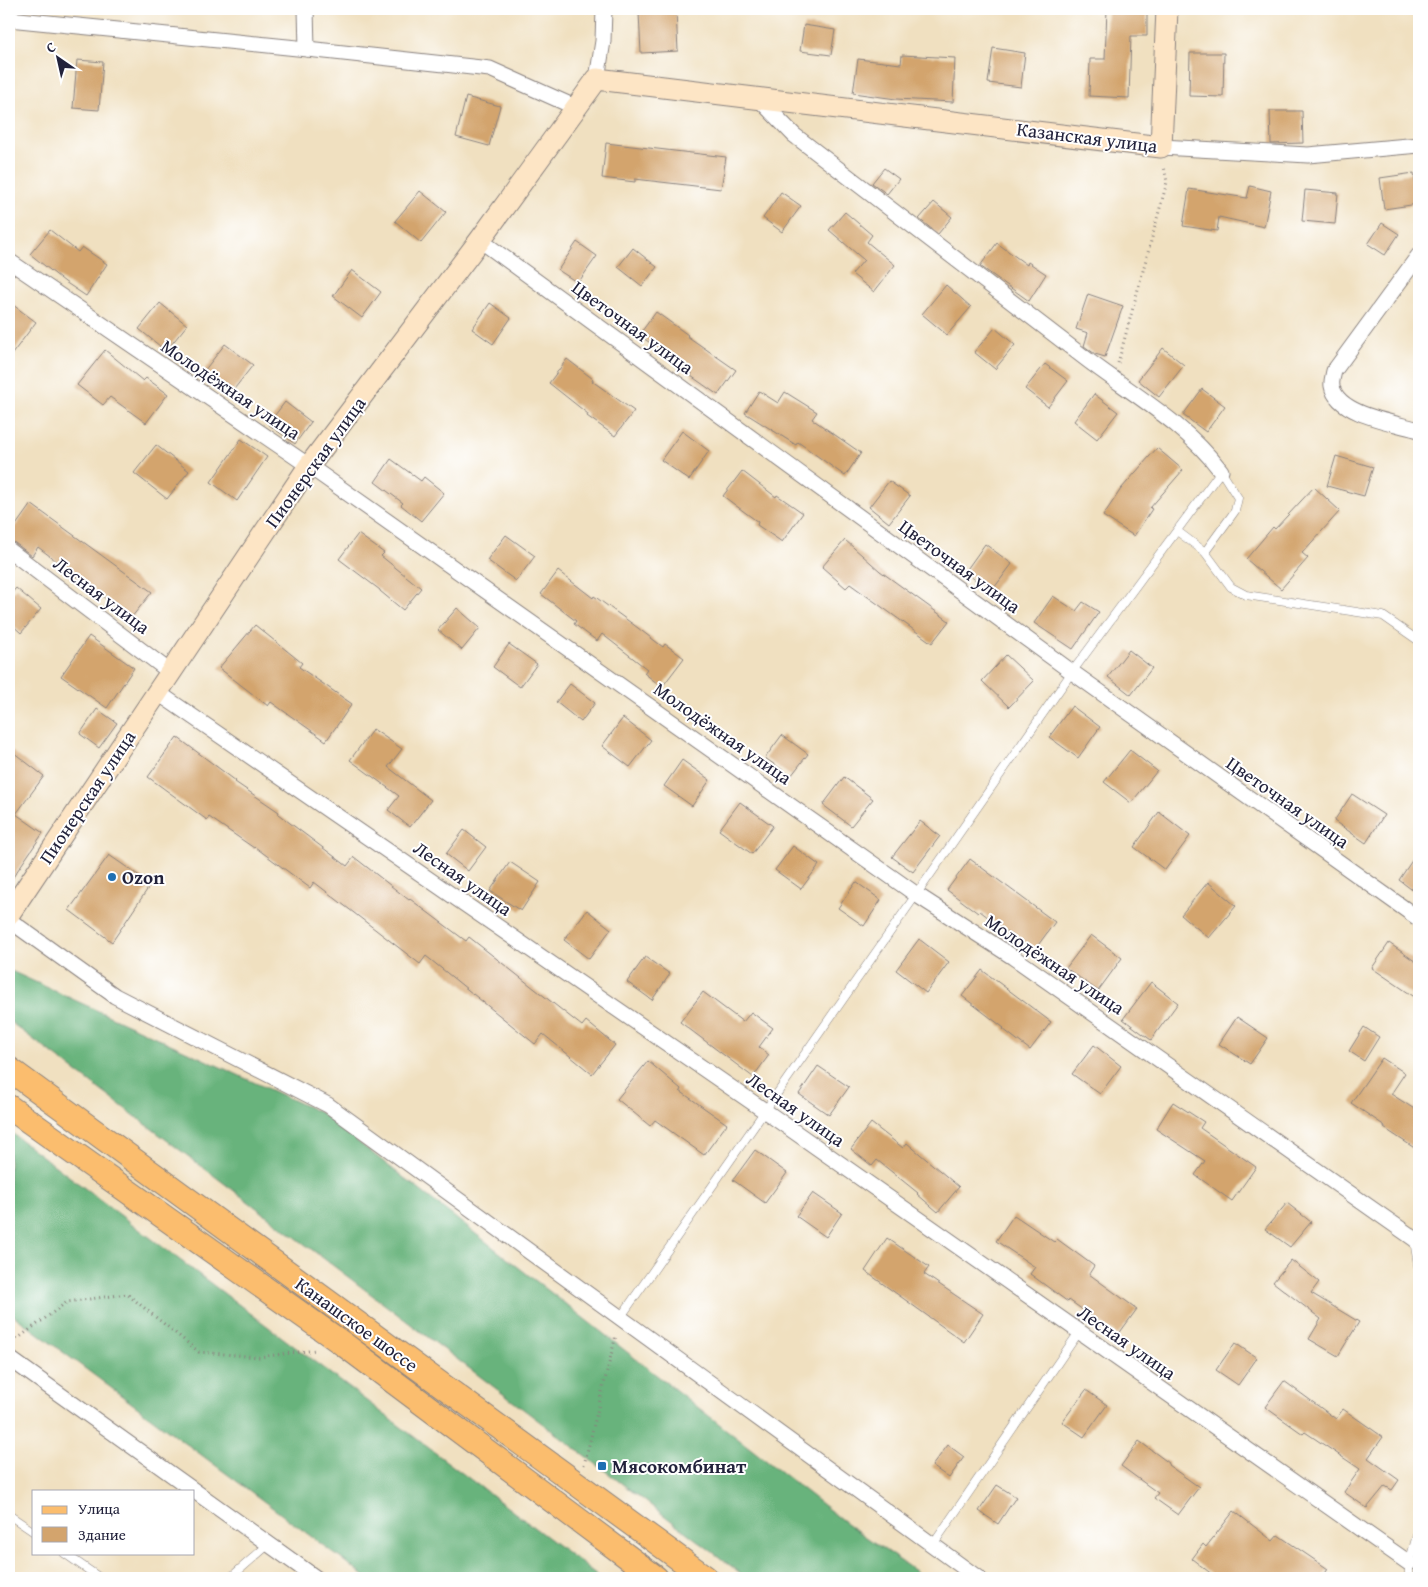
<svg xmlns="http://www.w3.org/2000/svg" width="1428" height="1587" viewBox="0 0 1428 1587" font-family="'Gentium Book Plus',serif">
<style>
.forest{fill:#68b37c;stroke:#456a5c}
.building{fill:#d3a46d}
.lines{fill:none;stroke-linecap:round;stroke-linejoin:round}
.lane-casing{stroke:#89817e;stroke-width:9}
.street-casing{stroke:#89817e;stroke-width:17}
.secondary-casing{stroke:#89817e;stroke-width:23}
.primary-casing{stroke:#89817e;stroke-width:26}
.path{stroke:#89817e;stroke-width:3;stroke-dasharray:1 4;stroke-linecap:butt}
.lane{stroke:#fff;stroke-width:8}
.street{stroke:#fff;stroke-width:15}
.secondary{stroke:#fde5c5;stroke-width:21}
.primary{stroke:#fbbd6e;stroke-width:24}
.poi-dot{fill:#1f6fb2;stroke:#fff;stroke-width:2}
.labels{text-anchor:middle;stroke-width:4;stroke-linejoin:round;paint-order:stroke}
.street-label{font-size:19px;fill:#22223b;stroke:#fff}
.poi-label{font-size:19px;font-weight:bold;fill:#22223b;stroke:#fff;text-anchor:start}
</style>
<rect width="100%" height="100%" fill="#fff"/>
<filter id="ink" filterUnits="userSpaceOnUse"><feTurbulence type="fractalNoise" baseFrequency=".02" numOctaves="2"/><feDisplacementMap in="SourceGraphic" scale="10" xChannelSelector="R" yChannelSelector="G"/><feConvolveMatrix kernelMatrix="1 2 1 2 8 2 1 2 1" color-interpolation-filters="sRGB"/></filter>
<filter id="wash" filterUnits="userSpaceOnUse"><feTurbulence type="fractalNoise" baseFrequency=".0096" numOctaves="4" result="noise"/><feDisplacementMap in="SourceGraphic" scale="20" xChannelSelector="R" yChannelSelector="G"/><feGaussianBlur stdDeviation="1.12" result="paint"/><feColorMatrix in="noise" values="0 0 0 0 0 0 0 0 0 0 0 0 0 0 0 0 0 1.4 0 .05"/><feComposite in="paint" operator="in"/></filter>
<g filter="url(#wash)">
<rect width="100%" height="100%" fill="#f0e0c0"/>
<!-- forest -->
<g class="forest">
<path d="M9 970 321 1113 846 1523 925 1578H747L9 1021Z"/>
<path d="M9 1131 601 1578H367L9 1312Z"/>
</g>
<g id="blocks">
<!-- building -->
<g class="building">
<path d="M1107 9H1147V36H1131L1129 98 1089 96 1090 59H1105Z"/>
<path d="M676 11 678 51 641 53 639 13Z"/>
<path d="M804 25 835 30 831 55 800 51Z"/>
<path d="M993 48 1025 53 1021 87 988 83Z"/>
<path d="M1190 53H1224L1223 97 1189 96Z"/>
<path d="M902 55 955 58 953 102 896 99 853 93 858 59 901 64Z"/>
<path d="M77 60 103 62 99 110 73 108Z"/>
<path d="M466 97 500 106 489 146 456 137Z"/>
<path d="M1270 111H1302L1303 143 1271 144Z"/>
<path d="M606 143 726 157 721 189 635 179V182L602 178Z"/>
<path d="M884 168 899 179 887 194 872 183Z"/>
<path d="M1414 173 1418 204 1384 209 1380 178Z"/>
<path d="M1250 186 1271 191 1264 227 1219 217 1217 231 1183 226 1189 189 1247 198Z"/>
<path d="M1305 190 1338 193 1335 224 1302 221Z"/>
<path d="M420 191 446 212 421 243 395 221Z"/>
<path d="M781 192 801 206 782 232 763 218Z"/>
<path d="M934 202 952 217 938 234 919 219Z"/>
<path d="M845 212 872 235 867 242 895 265 874 292 852 274 864 260 829 230Z"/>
<path d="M1382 223 1399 234 1385 255 1368 244Z"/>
<path d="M50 230 78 252 82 247 107 264 86 296 65 282 30 254Z"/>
<path d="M577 242 597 256 578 283 558 270Z"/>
<path d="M997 243 1027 265 1028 262 1046 274 1029 301 980 266Z"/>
<path d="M633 248 657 267 642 286 618 267Z"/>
<path d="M352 270 381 292 362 318 333 296Z"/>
<path d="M946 285 971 307 947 335 922 314Z"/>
<path d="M1088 294 1123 306 1105 357 1095 354 1084 346 1088 333 1076 329Z"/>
<path d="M9 302 36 322 9 358Z"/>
<path d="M160 303 187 325 166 351 139 329Z"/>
<path d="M490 303 511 318 493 344 472 329Z"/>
<path d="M656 312 688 335 687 336 736 370 718 395 691 376 692 373 639 335Z"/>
<path d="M995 328 1015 345 995 369 974 352Z"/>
<path d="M225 344 253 365 231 393 204 371Z"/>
<path d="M1163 348 1184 365 1159 397 1138 380Z"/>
<path d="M105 350 143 381 146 378 168 394 146 423 110 397 103 405 77 385Z"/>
<path d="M567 359 593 379 592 381 634 411 615 436 587 416 588 414 549 383Z"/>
<path d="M1045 364 1068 381 1048 407 1025 389Z"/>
<path d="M1202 389 1225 406 1206 432 1183 415Z"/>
<path d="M759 391 778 403 785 392 817 412 812 419 861 453 845 476 798 442 796 445 745 413Z"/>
<path d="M1094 394 1118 412 1097 439 1074 421Z"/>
<path d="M285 402 311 422 295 444 268 424Z"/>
<path d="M682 431 709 451 689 480 661 460Z"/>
<path d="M241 439 267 457 237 501 211 482Z"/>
<path d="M156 445 189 471 167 499 134 473Z"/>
<path d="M1157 448 1183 470 1150 508 1152 509 1134 536 1103 516 1121 489Z"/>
<path d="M1336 456 1373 467 1364 496 1327 486Z"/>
<path d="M391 459 421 481 424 477 444 493 421 521 401 505 403 503 375 482Z"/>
<path d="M742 471 776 497 777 495 803 513 782 542 757 525 758 522 723 496Z"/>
<path d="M889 481 910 496 889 523 869 507Z"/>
<path d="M1314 487 1340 511 1302 553 1308 558 1281 589 1246 559 1273 527 1275 529Z"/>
<path d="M31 504 152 592 131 618 38 547 32 556 15 543 9 540V535Z"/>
<path d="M358 534 384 553 381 556 421 588 403 610 380 591V590L339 559Z"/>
<path d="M506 535 535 556 516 581 487 560Z"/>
<path d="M845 540 880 571 949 621 932 643 850 584 846 588 822 567Z"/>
<path d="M985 544 1012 564 991 592 965 572Z"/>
<path d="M558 571 593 598 594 596 634 625 663 647 665 644 684 658 662 687 644 673 647 669 602 634 597 641 574 624 576 621 541 594Z"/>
<path d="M16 588 41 609 21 633 9 622V596Z"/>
<path d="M1053 596 1076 611 1083 602 1099 612 1073 649 1034 623Z"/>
<path d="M457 608 480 628 462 650 438 630Z"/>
<path d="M255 625 302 663 299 667 352 704 326 741 271 702 268 706 219 668Z"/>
<path d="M89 636 134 668 107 708 61 676Z"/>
<path d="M509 644 537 664 520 687 493 667Z"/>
<path d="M1129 650 1152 668 1131 695 1108 677Z"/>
<path d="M1006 655 1034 681 1009 707 982 681Z"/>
<path d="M570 684 595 703 581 722 556 702Z"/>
<path d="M1072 706 1100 727 1078 758 1049 737Z"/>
<path d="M97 709 117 723 99 748 80 734Z"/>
<path d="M623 718 651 740 630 767 602 746Z"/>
<path d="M373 729 402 749 388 767 431 800 410 827 388 810 399 796 350 760Z"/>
<path d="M782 735 808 754 791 776 765 758Z"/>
<path d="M177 737 236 781 235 782 279 812 278 814 347 866 354 857 409 900 410 899 466 941 469 937 582 1026 586 1021 615 1045 592 1074 543 1034 535 1044 426 956 420 964 314 882 310 888 255 847 254 848 209 817 207 820 148 777Z"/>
<path d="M9 749 44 776 16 814 43 833 9 883Z"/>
<path d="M1130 750 1157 771 1131 803 1104 782Z"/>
<path d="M682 760 710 780 692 806 664 786Z"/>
<path d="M844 777 873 799 851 826 823 805Z"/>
<path d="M1352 794 1384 815 1366 843 1334 821Z"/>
<path d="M740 802 773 826 752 854 719 830Z"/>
<path d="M1159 812 1190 836 1165 870 1134 847Z"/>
<path d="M920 821 940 836 913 872 892 857Z"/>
<path d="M464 830 486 847 468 871 446 854Z"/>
<path d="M793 846 819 865 801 889 775 870Z"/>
<path d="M1419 850V895L1399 880Z"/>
<path d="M109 855 151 884 112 942 69 910Z"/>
<path d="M970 859 1055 922 1033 952 980 911 978 913 947 890Z"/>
<path d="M510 862 540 882 521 911 490 891Z"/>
<path d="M856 882 881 900 864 926 838 908Z"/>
<path d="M1208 882 1236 906 1209 938 1181 915Z"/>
<path d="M587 910 611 929 589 959 564 940Z"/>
<path d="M1091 935 1122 958 1098 991 1066 968Z"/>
<path d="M919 939 949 962 926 993 896 970Z"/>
<path d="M1389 943 1419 964V1000L1372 968Z"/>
<path d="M645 957 670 974 652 1000 627 982Z"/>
<path d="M982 970 1051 1022 1030 1050 1003 1029 1004 1028 962 996Z"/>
<path d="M1151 982 1178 1003 1151 1040 1123 1019Z"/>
<path d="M703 992 743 1022 751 1012 773 1028 759 1047 769 1055 753 1077 680 1022Z"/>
<path d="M1237 1017 1268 1038 1250 1064 1219 1044Z"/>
<path d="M1364 1027 1379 1037 1364 1061 1349 1051Z"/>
<path d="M1094 1045 1121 1066 1100 1094 1072 1074Z"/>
<path d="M1382 1058 1405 1073 1391 1094 1419 1112V1151L1384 1128 1385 1126 1351 1103Z"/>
<path d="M648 1061 681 1089 680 1091 727 1124 704 1155 655 1120 650 1126 617 1099Z"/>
<path d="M818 1066 849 1087 829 1115 799 1094Z"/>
<path d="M1173 1102 1204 1122 1200 1128 1256 1167 1232 1201 1195 1175 1205 1161 1156 1129Z"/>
<path d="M871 1123 903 1148 907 1143 959 1187 938 1212 917 1194 918 1193 877 1160 872 1166 851 1149Z"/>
<path d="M755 1150 787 1173 765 1203 733 1180Z"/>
<path d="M813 1193 842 1213 826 1237 796 1216Z"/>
<path d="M1287 1203 1311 1222 1290 1247 1265 1229Z"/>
<path d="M1014 1215 1054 1242 1057 1239 1094 1266 1089 1274 1137 1309 1118 1335 1069 1300 1068 1302 1030 1274 1035 1267 996 1241Z"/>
<path d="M887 1238 929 1267 924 1274 983 1314 964 1342 865 1271Z"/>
<path d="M1291 1260 1319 1282 1311 1293 1359 1322 1338 1356 1309 1339 1321 1319 1273 1282Z"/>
<path d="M1235 1343 1257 1358 1238 1385 1216 1370Z"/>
<path d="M1284 1381 1336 1419 1343 1409 1383 1437 1368 1458 1399 1480 1392 1490 1385 1486 1367 1508 1344 1492 1360 1469 1305 1432 1303 1434 1265 1407Z"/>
<path d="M1086 1390 1107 1405 1084 1437 1062 1422Z"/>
<path d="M1139 1441 1169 1463 1168 1465 1199 1487 1178 1515 1154 1498 1158 1493 1121 1466Z"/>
<path d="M948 1445 964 1457 949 1478 932 1466Z"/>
<path d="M997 1485 1016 1497 998 1524 979 1511Z"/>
<path d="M1234 1511 1273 1541 1278 1535 1328 1569 1322 1578H1217L1192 1559 1203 1544 1206 1547Z"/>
</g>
</g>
</g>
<g filter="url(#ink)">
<use href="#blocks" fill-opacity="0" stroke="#89817e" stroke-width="1"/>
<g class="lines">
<defs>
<g id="lane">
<path d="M1177 531 1205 552 1231 587 1246 595 1383 616 1419 641"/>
<path d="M1414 1240 1419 1271"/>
<path d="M620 1318 1072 672 1221 471 1238 498 1235 511 1205 552"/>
<path d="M9 1515 34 1532"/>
<path d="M932 1546 1079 1332"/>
<path d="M64 1553 100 1578"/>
<path d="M230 1578 269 1544"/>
<path d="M1409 1578V1563L1419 1528"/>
</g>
<g id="street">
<path d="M306 9 307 49"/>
<path d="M9 19 307 49 490 69 577 108"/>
<path d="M597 79 603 41 604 9"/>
<path d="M757 97 794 135C891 209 988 284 1085 358 1132 394 1185 423 1221 471"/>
<path d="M1161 147 1308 155 1419 145"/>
<path d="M480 240 1072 672 1419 919"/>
<path d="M1419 255 1334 371C1333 376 1331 382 1332 386 1337 415 1396 423 1419 430"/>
<path d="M9 261 309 466 917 895 1013 957 1419 1242"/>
<path d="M9 550 170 672"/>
<path d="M157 692 765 1111 1409 1563"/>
<path d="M9 920 115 996 328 1105 978 1578"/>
<path d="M9 1358 316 1578"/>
</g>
<path id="secondary" d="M9 914 309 466 480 240 597 79 1161 147 1167 9"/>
<g id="primary">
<path d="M9 1069 706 1578"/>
<path d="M9 1107 346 1346 656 1578"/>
</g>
</defs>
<!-- lane casing -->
<use href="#lane" class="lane-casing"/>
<!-- street casing -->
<use href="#street" class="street-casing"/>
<!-- secondary casing -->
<use href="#secondary" class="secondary-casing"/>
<!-- primary casing -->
<use href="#primary" class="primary-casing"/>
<!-- path -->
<g class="path">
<path d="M1118 363 1167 182 1164 166"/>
<path d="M12 1341 20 1337 67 1302 127 1294 199 1352 259 1357 316 1350"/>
<path d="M584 1465 616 1335"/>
</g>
<!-- lane -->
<use href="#lane" class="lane"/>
<!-- street -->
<use href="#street" class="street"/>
<!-- secondary -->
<use href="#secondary" class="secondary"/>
<!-- primary -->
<use href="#primary" class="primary"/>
</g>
</g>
<!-- markers -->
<g class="poi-dot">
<circle cx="112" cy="877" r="5"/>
<rect x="597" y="1461" width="10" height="10" rx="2.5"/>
</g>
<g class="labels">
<!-- street labels -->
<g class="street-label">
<text transform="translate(1087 137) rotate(7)" y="7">Казанская улица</text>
<text transform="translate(633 327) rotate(36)" y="7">Цветочная улица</text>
<text transform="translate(231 389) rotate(34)" y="7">Молодёжная улица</text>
<text transform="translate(315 462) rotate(-54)" y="7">Пионерская улица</text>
<text transform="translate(960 566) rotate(36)" y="7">Цветочная улица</text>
<text transform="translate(102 595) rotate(37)" y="7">Лесная улица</text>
<text transform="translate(723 733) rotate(35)" y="7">Молодёжная улица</text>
<text transform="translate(87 797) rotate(-56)" y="7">Пионерская улица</text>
<text transform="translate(1288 802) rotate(35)" y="7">Цветочная улица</text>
<text transform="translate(463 878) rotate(35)" y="7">Лесная улица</text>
<text transform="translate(1055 964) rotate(34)" y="7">Молодёжная улица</text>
<text transform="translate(796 1109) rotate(35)" y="7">Лесная улица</text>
<text transform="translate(357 1324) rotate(36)" y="7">Канашское шоссе</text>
<text transform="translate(1127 1342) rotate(35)" y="7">Лесная улица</text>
</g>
<!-- poi labels -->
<g class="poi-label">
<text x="122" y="884">Ozon</text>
<text x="612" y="1473">Мясокомбинат</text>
</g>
</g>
<!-- margin -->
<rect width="1428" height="1587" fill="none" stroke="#fff" stroke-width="30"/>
<!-- legend -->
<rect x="32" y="1490" width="162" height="65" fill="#ffffff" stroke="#a7a7b1"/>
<rect x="42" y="1506" width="25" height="8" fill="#fbbd6e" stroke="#a7a7b1"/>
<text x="78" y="1514" font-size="15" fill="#22223b">Улица</text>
<rect x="42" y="1527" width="25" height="15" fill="#d3a46d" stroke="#a7a7b1"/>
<text x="78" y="1540" font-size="15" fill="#22223b">Здание</text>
<!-- north arrow -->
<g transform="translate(58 58) rotate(326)" stroke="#ffffff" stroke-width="4" paint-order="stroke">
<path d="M0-4L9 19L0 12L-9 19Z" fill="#22223b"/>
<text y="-8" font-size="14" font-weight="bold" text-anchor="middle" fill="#22223b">С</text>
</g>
</svg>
